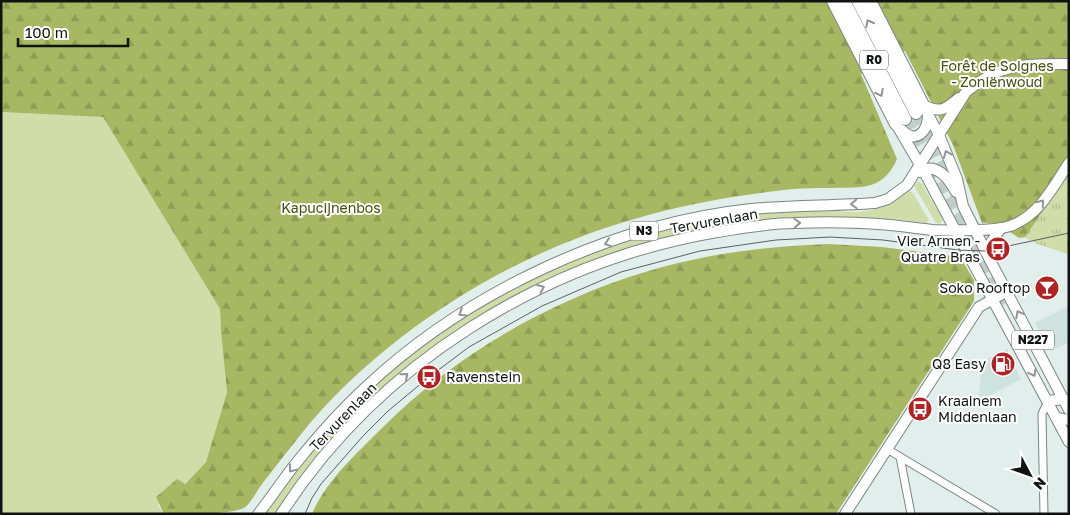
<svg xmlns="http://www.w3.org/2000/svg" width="1070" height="515" viewBox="0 0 1070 515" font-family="'Golos Text',sans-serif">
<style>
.built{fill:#cfe3de}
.green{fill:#d1dda9}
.forest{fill:url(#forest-firs)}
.park{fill:url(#park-tufts)}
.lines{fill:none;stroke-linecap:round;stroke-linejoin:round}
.highway-tunnel{stroke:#c2cdca;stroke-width:12;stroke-dasharray:12 6;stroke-linecap:butt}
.street-casing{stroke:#7b8583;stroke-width:9}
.secondary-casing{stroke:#7b8583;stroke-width:12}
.primary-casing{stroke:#7b8583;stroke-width:12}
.highway-casing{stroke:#7b8583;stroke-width:14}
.street{stroke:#fff;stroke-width:7}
.secondary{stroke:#fff;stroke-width:10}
.primary{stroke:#fff;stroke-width:10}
.highway{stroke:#fff;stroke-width:12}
.tram{stroke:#5b6160;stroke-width:1}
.oneway{stroke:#939594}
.labels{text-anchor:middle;stroke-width:4;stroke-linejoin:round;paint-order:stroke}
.shield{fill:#fff;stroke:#575a59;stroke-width:1}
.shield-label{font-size:12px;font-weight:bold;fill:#0f1312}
.park-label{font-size:14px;fill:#444e0e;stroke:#fff}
.street-label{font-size:14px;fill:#0f1312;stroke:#fff}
.poi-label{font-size:14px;fill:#0f1312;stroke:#fff;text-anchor:end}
</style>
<defs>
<pattern id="forest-firs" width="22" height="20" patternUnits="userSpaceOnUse" patternTransform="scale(1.25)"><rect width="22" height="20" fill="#a8b862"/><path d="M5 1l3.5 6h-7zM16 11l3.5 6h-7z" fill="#8f9d54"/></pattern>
<pattern id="park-tufts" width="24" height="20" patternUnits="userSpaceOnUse" patternTransform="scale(1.25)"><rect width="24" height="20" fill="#d1dda9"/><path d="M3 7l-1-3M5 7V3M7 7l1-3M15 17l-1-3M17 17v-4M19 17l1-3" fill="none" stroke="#b2bd90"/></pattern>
</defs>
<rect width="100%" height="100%" fill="#e2eeeb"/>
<!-- built -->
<g class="built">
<path d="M1069 306V342L1051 351 1035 323Z"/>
<path d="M1007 349 1021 379 978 402 983 361Z"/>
</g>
<!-- green -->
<g class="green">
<path d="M1 112 103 117 220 309 221 332 227 392 206 462 184 484 158 505 164 514H1Z"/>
<path d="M918 181 922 184 943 219 940 224 936 223 914 186Z"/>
<path d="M908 190 913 193 929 220 927 223C728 198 519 259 372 398 336 433 303 473 275 514H265C289 481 312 448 340 419 436 320 563 247 699 222 735 216 771 212 808 211 829 210 852 214 872 210 886 206 898 200 908 190Z"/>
</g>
<!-- forest -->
<g class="forest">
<path d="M1 1H1069V254L1036 243 1025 237 1019 238 996 223H982L953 145 905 51 861 74 897 159C892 171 884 181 871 185 859 189 845 187 832 188 813 188 795 188 776 191 697 200 617 219 544 252 458 290 372 351 310 423 294 443 278 463 262 484 256 492 252 502 244 508 229 515 184 514 164 514L156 497 177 479 185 484 206 462 227 392 221 332 220 309 103 117 1 112Z"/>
<path d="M829 244 882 247 960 257 974 280V301L836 514H312C326 481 356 454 381 429 467 343 582 282 701 258 743 249 786 246 829 244Z"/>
</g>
<!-- park -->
<path class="park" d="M1069 173V254L1036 243 1025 237Z"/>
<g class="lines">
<!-- highway-tunnel -->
<g class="highway-tunnel">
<path d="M916 113 963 213"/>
<path d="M905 119 993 289 1000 306"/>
</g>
<defs>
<g id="street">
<path d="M887 449 996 514"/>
<path d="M900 457 911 514"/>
<path d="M1044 514 1042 414 1048 401"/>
</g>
<g id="secondary">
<path d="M1048 401 1063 399 1069 401"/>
<path d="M1057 418 1069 420"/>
<path d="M845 514 979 307 1006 292"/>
</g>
<g id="primary">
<path d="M923 105 939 135 957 179 963 206 992 264 1069 410"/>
<path d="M923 105C941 114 945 109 959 98"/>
<path d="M896 124 923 170 1069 442"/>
<path d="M902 130C916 145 928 131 928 115"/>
<path d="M920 172C936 161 949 179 956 192"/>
<path d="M985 251 1001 228"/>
<path d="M258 514C272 497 283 479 297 462 318 436 341 410 366 387 467 292 612 224 751 209 792 205 834 206 875 203L888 199 907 185 966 92C1000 63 1026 64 1069 64"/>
<path d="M281 514C378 364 542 262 717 232 743 228 769 223 795 223 822 222 850 222 878 224 896 225 914 228 932 230 946 231 960 230 974 230 986 230 998 230 1010 226 1039 216 1053 187 1069 163"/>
</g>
<g id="highway">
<path d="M833 1 896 124"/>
<path d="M844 1 905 119"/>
<path d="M858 1 916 113"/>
<path d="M870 1 923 105"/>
</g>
</defs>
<!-- street casing -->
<use href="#street" class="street-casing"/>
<!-- secondary casing -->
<use href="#secondary" class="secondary-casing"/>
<!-- primary casing -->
<use href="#primary" class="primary-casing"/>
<!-- highway casing -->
<use href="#highway" class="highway-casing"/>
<!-- street -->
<use href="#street" class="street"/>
<!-- secondary -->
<use href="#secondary" class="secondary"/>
<!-- primary -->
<use href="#primary" class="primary"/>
<!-- highway -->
<use href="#highway" class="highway"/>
<!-- tram -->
<path class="tram" d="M305 514 312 498 321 484 363 436 388 411 429 377 469 347 542 306 621 272 700 251 776 240 830 237 883 240 958 250 985 251 1069 233"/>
</g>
<!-- one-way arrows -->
<defs><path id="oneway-chevron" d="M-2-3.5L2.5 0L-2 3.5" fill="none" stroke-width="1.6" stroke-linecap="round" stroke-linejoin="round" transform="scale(1.25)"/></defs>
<g class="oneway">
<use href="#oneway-chevron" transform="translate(869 23) rotate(-117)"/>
<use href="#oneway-chevron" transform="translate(880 93) rotate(63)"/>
<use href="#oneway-chevron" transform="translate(947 154) rotate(-112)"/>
<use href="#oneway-chevron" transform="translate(1041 203) rotate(-51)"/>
<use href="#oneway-chevron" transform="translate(854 204) rotate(177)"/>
<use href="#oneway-chevron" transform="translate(797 223) rotate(-2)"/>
<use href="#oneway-chevron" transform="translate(608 243) rotate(162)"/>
<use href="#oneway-chevron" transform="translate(541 288) rotate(-25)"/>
<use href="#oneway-chevron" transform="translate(462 313) rotate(148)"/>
<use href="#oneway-chevron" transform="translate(1019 314) rotate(-118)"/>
<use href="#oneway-chevron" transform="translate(1033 373) rotate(62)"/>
<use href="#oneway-chevron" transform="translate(405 376) rotate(-40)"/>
<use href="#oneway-chevron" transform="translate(292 469) rotate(127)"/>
</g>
<!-- icons -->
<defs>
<symbol id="bus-disc" viewBox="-11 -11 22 22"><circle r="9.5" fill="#b22223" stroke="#fff"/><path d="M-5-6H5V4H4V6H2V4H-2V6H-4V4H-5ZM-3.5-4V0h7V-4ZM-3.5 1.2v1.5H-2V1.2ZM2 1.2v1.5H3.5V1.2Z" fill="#fff"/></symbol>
<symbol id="bar-disc" viewBox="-11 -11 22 22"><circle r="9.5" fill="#b22223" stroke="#fff"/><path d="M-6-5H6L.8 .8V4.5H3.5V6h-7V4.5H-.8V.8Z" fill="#fff"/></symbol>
<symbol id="fuel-disc" viewBox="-11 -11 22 22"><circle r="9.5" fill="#b22223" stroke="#fff"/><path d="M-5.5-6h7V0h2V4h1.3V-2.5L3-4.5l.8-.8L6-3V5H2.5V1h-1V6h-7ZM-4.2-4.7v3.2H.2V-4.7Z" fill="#fff"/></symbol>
</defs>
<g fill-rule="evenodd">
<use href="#bus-disc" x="984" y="235" width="28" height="28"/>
<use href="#bar-disc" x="1033" y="274" width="28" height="28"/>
<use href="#fuel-disc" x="989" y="350" width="28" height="28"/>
<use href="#bus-disc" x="415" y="363" width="28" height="28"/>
<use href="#bus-disc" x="906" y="395" width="28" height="28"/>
</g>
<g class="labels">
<!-- shield labels -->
<g class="shield">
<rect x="860" y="50.5" width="28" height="19" rx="4"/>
<rect x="630" y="221.5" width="28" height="19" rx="4"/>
<rect x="1012" y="330.5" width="42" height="19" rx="4"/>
</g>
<g class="shield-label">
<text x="874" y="64">R0</text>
<text x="644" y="235">N3</text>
<text x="1033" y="344">N227</text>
</g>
<!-- park labels -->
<g class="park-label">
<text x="997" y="71">Forêt de Soignes<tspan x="997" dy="16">- Zoniënwoud</tspan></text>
<text x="331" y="213">Kapucijnenbos</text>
</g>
<!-- street labels -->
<g class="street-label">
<text transform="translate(714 221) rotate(-10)" y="5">Tervurenlaan</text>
<text transform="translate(343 417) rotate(-46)" y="5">Tervurenlaan</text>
</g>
<!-- poi labels -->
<g class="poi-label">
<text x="980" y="246">Vier Armen -<tspan x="980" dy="16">Quatre Bras</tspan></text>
<text x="1030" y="293">Soko Rooftop</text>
<text x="986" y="369">Q8 Easy</text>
<text x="446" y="382" text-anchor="start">Ravenstein</text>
<text x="938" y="406" text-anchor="start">Kraainem<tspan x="938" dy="16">Middenlaan</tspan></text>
</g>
</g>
<!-- border -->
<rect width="1070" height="515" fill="none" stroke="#0f1312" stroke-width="5"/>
<!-- north arrow -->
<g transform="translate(1030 475) rotate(131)" stroke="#ffffff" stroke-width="4" paint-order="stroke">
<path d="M0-4L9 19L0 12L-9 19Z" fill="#0f1312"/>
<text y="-8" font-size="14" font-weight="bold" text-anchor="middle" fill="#0f1312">N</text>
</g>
<!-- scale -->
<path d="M18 38v8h110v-8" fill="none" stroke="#0f1312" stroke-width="2.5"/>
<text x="25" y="38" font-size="15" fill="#0f1312" stroke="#ffffff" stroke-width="4" paint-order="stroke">100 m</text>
</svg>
